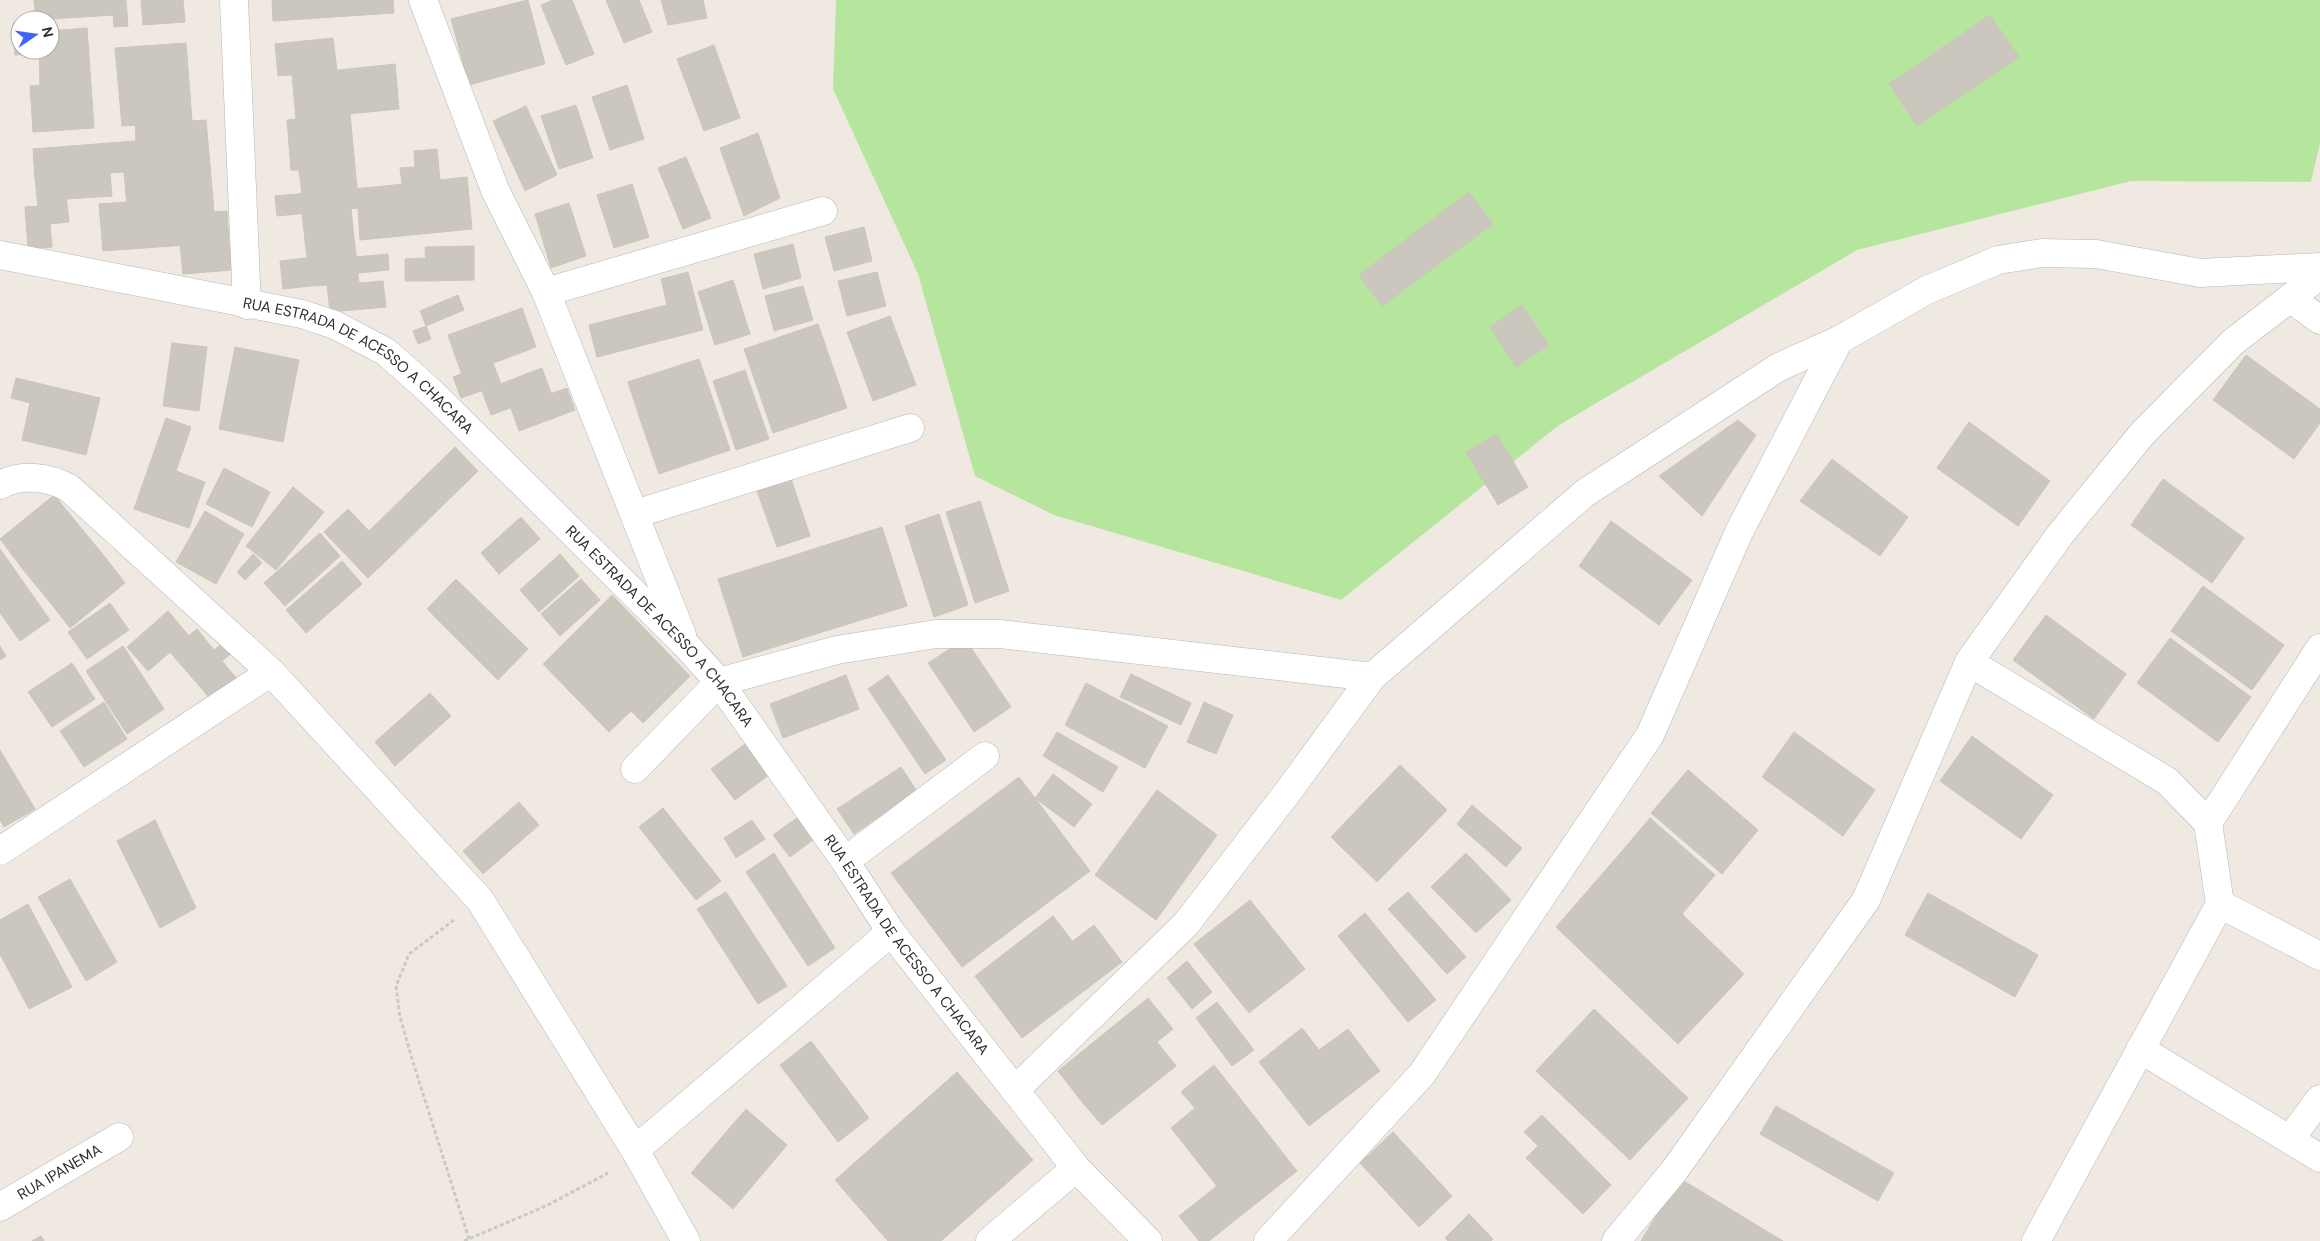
<svg xmlns="http://www.w3.org/2000/svg" width="2320" height="1241" viewBox="0 0 2320 1241" font-family="'DM Sans',sans-serif">
<style>
.green{fill:#b6e59e}
.building{fill:#cbc7bf;stroke:#cbc5ba}
.lines{fill:none;stroke-linecap:round;stroke-linejoin:round}
.street-casing{stroke:#b4b7c1;stroke-width:29}
.path{stroke:#c9c9c9;stroke-width:3;stroke-dasharray:4 2.5;stroke-linecap:butt}
.street{stroke:#fff;stroke-width:28}
.labels{text-anchor:middle;stroke-width:4;stroke-linejoin:round;paint-order:stroke}
.street-label{font-size:15px;fill:#2e2e2e;stroke:#fff}
</style>
<rect width="100%" height="100%" fill="#efe9e1"/>
<!-- green -->
<path class="green" d="M836 0H2320V143L2311 182 2131 181 1857 250 1559 425 1341 600 1054 515 975 476 918 274 833 89Z"/>
<!-- building -->
<g class="building">
<path d="M34 0H112L114 15 36 20Z"/>
<path d="M112 0H126L128 26 114 27Z"/>
<path d="M141 0H183L185 22 143 25Z"/>
<path d="M272 0H393L394 13 273 21Z"/>
<path d="M528 0 545 64 469 85 451 19Z"/>
<path d="M553 0H572L594 54 566 65 541 5Z"/>
<path d="M606 0H639L652 32 624 43Z"/>
<path d="M661 0H703L707 18 668 25Z"/>
<path d="M1990 15 2019 57 1917 126 1889 84Z"/>
<path d="M20 22V50H39V53L15 55 13 23Z"/>
<path d="M87 28 94 128 33 132 30 86 40 85 39 50H50V31Z"/>
<path d="M333 38 337 71 278 76 275 44Z"/>
<path d="M186 43 192 121 122 126 115 48Z"/>
<path d="M714 45 740 118 704 131 677 59Z"/>
<path d="M395 64 399 109 296 119 292 75Z"/>
<path d="M627 85 644 139 610 150 592 97Z"/>
<path d="M576 105 593 158 559 169 541 116Z"/>
<path d="M526 106 557 175 525 191 493 121Z"/>
<path d="M350 114 357 188 302 194 299 170H291L287 120Z"/>
<path d="M206 120 210 165 124 172 122 142 136 141 135 125Z"/>
<path d="M758 133 780 198 744 216 720 148Z"/>
<path d="M122 142 124 172 35 179 33 149Z"/>
<path d="M437 149 440 180 402 184 400 168 415 167 414 151Z"/>
<path d="M686 157 711 218 683 229 658 168Z"/>
<path d="M210 165 214 212 128 218 124 172Z"/>
<path d="M110 173 112 196 67 199 65 177Z"/>
<path d="M65 177 67 204 38 206 35 179Z"/>
<path d="M467 177 472 229 381 238 375 187Z"/>
<path d="M632 184 649 237 614 248 597 195Z"/>
<path d="M375 187 381 238 360 240 358 208 277 216 275 196Z"/>
<path d="M1469 192 1493 224 1382 306 1359 275Z"/>
<path d="M127 202 130 249 103 251 99 204Z"/>
<path d="M569 203 586 256 551 268 535 214Z"/>
<path d="M67 204 69 222 50 224 52 247 28 249 25 207Z"/>
<path d="M351 209 359 283 383 281 386 307 330 312 327 285 310 286 302 213Z"/>
<path d="M227 211 229 242 130 249 128 218Z"/>
<path d="M864 227 872 261 834 271 825 237Z"/>
<path d="M229 242 232 270 183 274 180 245Z"/>
<path d="M793 244 801 278 763 289 754 254Z"/>
<path d="M474 246V280L427 281 425 247Z"/>
<path d="M388 254 389 270 358 273 356 257Z"/>
<path d="M306 258 310 286 283 289 280 261Z"/>
<path d="M426 258 427 281H405V259Z"/>
<path d="M688 272 703 330 597 357 589 325 667 305 661 279Z"/>
<path d="M877 272 886 306 847 316 838 281Z"/>
<path d="M733 280 750 334 715 345 698 292Z"/>
<path d="M803 286 813 320 774 331 765 296Z"/>
<path d="M458 295 464 310 426 326 420 311Z"/>
<path d="M1522 305 1549 345 1516 367 1490 327Z"/>
<path d="M522 308 536 347 462 375 448 335Z"/>
<path d="M890 316 916 385 873 401 847 332Z"/>
<path d="M818 324 847 408 773 433 744 349Z"/>
<path d="M426 326 431 339 418 344 413 331Z"/>
<path d="M172 343 207 347 199 411 163 406Z"/>
<path d="M235 347 299 360 283 442 219 429Z"/>
<path d="M2246 355 2320 409V423L2294 459 2213 400Z"/>
<path d="M699 359 711 394 640 419 628 382Z"/>
<path d="M493 363 501 384 461 398 453 377Z"/>
<path d="M542 368 551 393 491 415 482 391Z"/>
<path d="M745 370 769 439 736 450 713 381Z"/>
<path d="M16 378 100 398 86 455 22 440 30 403 11 398Z"/>
<path d="M567 388 575 410 519 431 511 408Z"/>
<path d="M711 394 730 450 659 474 640 419Z"/>
<path d="M166 418 191 427 176 471 205 482 189 528 134 509Z"/>
<path d="M1738 420 1756 435 1702 516 1659 476Z"/>
<path d="M1969 422 2050 481 2018 526 1937 468Z"/>
<path d="M1497 434 1528 487 1498 505 1466 452Z"/>
<path d="M455 447 478 471 392 555 369 531Z"/>
<path d="M1832 459 1908 517 1880 556 1800 501Z"/>
<path d="M224 468 270 492 252 527 206 504Z"/>
<path d="M789 473 810 536 777 547 755 485Z"/>
<path d="M2163 479 2244 538 2212 583 2131 525Z"/>
<path d="M293 487 324 512 276 570 246 546Z"/>
<path d="M54 495 81 528 25 572 0 539Z"/>
<path d="M980 501 1009 591 975 603 946 512Z"/>
<path d="M348 509 392 555 368 578 324 532Z"/>
<path d="M205 511 244 534 216 584 176 562Z"/>
<path d="M939 514 968 605 934 617 905 526Z"/>
<path d="M521 517 540 539 499 574 481 553Z"/>
<path d="M1611 521 1692 580 1659 625 1579 566Z"/>
<path d="M882 527 907 606 819 633 795 555Z"/>
<path d="M81 528 105 557 49 601 25 572Z"/>
<path d="M320 533 340 556 285 606 264 583Z"/>
<path d="M0 549 50 620 20 641 0 613Z"/>
<path d="M253 554 262 563 245 580 237 572Z"/>
<path d="M560 554 579 576 539 612 520 590Z"/>
<path d="M795 555 819 633 743 657 718 579Z"/>
<path d="M105 557 125 583 70 628 49 601Z"/>
<path d="M342 561 362 584 306 633 286 610Z"/>
<path d="M456 579 528 649 498 680 427 609Z"/>
<path d="M581 579 600 600 560 636 541 614Z"/>
<path d="M2203 586 2284 645 2252 690 2171 631Z"/>
<path d="M612 595 690 676 643 723 631 711 609 732 543 664Z"/>
<path d="M110 603 129 630 87 659 68 632Z"/>
<path d="M168 611 189 636 148 671 127 647Z"/>
<path d="M2046 615 2126 674 2094 719 2013 660Z"/>
<path d="M197 629 214 650 224 642 233 652 222 661 238 680 213 702 170 652Z"/>
<path d="M2170 638 2251 697 2218 742 2137 683Z"/>
<path d="M965 639 1011 707 974 732 928 663Z"/>
<path d="M0 646 6 656 0 660Z"/>
<path d="M123 646 164 709 127 734 86 671Z"/>
<path d="M72 663 95 699 52 727 28 692Z"/>
<path d="M1131 674 1191 703 1181 725 1120 697Z"/>
<path d="M846 675 859 709 783 738 770 704Z"/>
<path d="M888 675 946 760 925 774 868 689Z"/>
<path d="M1086 683 1168 726 1145 768 1065 725Z"/>
<path d="M430 693 451 716 395 766 375 742Z"/>
<path d="M104 702 127 739 84 767 60 731Z"/>
<path d="M1204 702 1233 715 1216 754 1187 742Z"/>
<path d="M1057 732 1118 767 1103 792 1043 756Z"/>
<path d="M1794 732 1875 790 1843 836 1762 777Z"/>
<path d="M1972 736 2053 795 2021 839 1940 781Z"/>
<path d="M745 744 769 775 735 800 711 769Z"/>
<path d="M0 750 35 809 4 827 0 820Z"/>
<path d="M1400 765 1447 810 1377 882 1331 837Z"/>
<path d="M901 767 917 791 854 834 837 809Z"/>
<path d="M1688 770 1758 830 1722 874 1651 813Z"/>
<path d="M1053 774 1092 804 1074 827 1035 798Z"/>
<path d="M1019 777 1090 871 962 967 891 873Z"/>
<path d="M1157 790 1217 835 1156 920 1095 875Z"/>
<path d="M519 802 539 825 483 874 463 851Z"/>
<path d="M1472 805 1522 848 1506 867 1457 824Z"/>
<path d="M663 808 721 881 696 900 639 827Z"/>
<path d="M801 815 817 837 790 857 773 835Z"/>
<path d="M1650 818 1715 875 1682 914 1617 857Z"/>
<path d="M155 820 196 908 160 928 117 841Z"/>
<path d="M752 820 765 839 736 858 724 838Z"/>
<path d="M774 853 835 948 808 966 746 872Z"/>
<path d="M1466 853 1511 900 1476 933 1431 887Z"/>
<path d="M1617 857 1682 914 1744 974 1678 1044 1556 927Z"/>
<path d="M70 879 117 962 86 981 38 897Z"/>
<path d="M726 892 787 986 758 1004 697 909Z"/>
<path d="M1408 892 1466 957 1447 974 1388 909Z"/>
<path d="M1928 893 2038 955 2015 997 1905 935Z"/>
<path d="M1250 900 1305 969 1249 1013 1194 944Z"/>
<path d="M28 904 72 987 29 1009 0 954V920Z"/>
<path d="M1365 913 1436 1000 1408 1022 1338 936Z"/>
<path d="M1053 916 1073 942 994 1001 975 976Z"/>
<path d="M1094 925 1122 962 1022 1038 994 1001Z"/>
<path d="M1187 961 1212 992 1192 1009 1167 978Z"/>
<path d="M1148 998 1173 1029 1082 1102 1058 1071Z"/>
<path d="M1217 1002 1254 1050 1232 1066 1196 1018Z"/>
<path d="M1594 1009 1688 1098 1630 1160 1536 1071Z"/>
<path d="M1302 1028 1319 1050 1348 1029 1380 1071 1309 1126 1259 1062Z"/>
<path d="M811 1041 869 1118 838 1142 780 1065Z"/>
<path d="M1157 1042 1176 1066 1102 1125 1082 1102Z"/>
<path d="M1214 1065 1297 1171 1209 1241H1199L1179 1216 1217 1186 1171 1128 1195 1108 1181 1092Z"/>
<path d="M957 1072 1033 1160 941 1241H888L835 1180Z"/>
<path d="M1776 1106 1894 1173 1878 1201 1760 1134Z"/>
<path d="M746 1109 787 1145 733 1209 691 1173Z"/>
<path d="M1542 1115 1611 1185 1583 1214 1526 1158 1538 1146 1524 1132Z"/>
<path d="M1393 1132 1452 1196 1419 1227 1360 1163Z"/>
<path d="M1679 1178 1783 1241H1641Z"/>
<path d="M1469 1214 1493 1239 1491 1241H1448L1445 1238Z"/>
<path d="M41 1236 44 1241H32Z"/>
</g>
<g class="lines">
<defs>
<g id="street">
<path d="M234 0 247 305"/>
<path d="M423 0 495 190 546 292 682 635"/>
<path id="s1" d="M0 255 302 314 335 325 386 352 429 390 685 644 719 682 845 861 891 932 1076 1168 1148 1241"/>
<path d="M546 292 823 211"/>
<path d="M2290 298 2320 320"/>
<path d="M0 485C21 473 49 477 69 488L271 672 480 900 635 1150 686 1241"/>
<path d="M635 514 910 428"/>
<path d="M1969 662 2167 781 2208 823 2220 904 2320 956"/>
<path d="M635 769 719 682 837 650 936 634H1000L1372 677"/>
<path d="M2208 823 2320 648"/>
<path d="M0 851 271 672"/>
<path d="M845 861 985 756"/>
<path d="M2140 1049 2320 1158"/>
<path d="M1015 1090 1186 924 1287 793 1372 677 1585 493 1779 367 1839 340 1927 290 1998 260 2042 253 2096 254 2200 273 2320 267"/>
<path d="M2290 1139 2320 1099"/>
<path d="M635 1150 891 932"/>
<path id="s2" d="M0 1207 119 1137"/>
<path d="M990 1241 1076 1168"/>
<path d="M1268 1241 1422 1074 1650 735 1739 532 1839 340"/>
<path d="M1616 1241 1674 1171 1866 900 1969 662 2059 536 2142 434 2233 342 2320 275"/>
<path d="M2036 1241 2220 904"/>
</g>
</defs>
<!-- street casing -->
<use href="#street" class="street-casing"/>
<!-- path -->
<g class="path">
<path d="M454 920 409 954 396 986 400 1017 413 1062 469 1239"/>
<path d="M464 1241 548 1205 608 1173"/>
</g>
<!-- street -->
<use href="#street" class="street"/>
</g>
<g class="labels">
<!-- street labels -->
<g class="street-label">
<text dy="5" stroke="none"><textPath href="#s1" startOffset="382">RUA ESTRADA DE ACESSO A CHACARA</textPath></text>
<text dy="5" stroke="none"><textPath href="#s1" startOffset="788">RUA ESTRADA DE ACESSO A CHACARA</textPath></text>
<text dy="5" stroke="none"><textPath href="#s1" startOffset="1192">RUA ESTRADA DE ACESSO A CHACARA</textPath></text>
<text dy="5" stroke="none"><textPath href="#s2" startOffset="69">RUA IPANEMA</textPath></text>
</g>
</g>
<!-- north arrow -->
<g transform="translate(35 35) rotate(77)"><circle r="24" fill="#ffffff" stroke="#ababab"/>
<path d="M0-4L9 19L0 12L-9 19Z" fill="#4264fb"/>
<text y="-8" font-size="14" font-weight="bold" text-anchor="middle" fill="#2e2e2e">N</text>
</g>
</svg>
